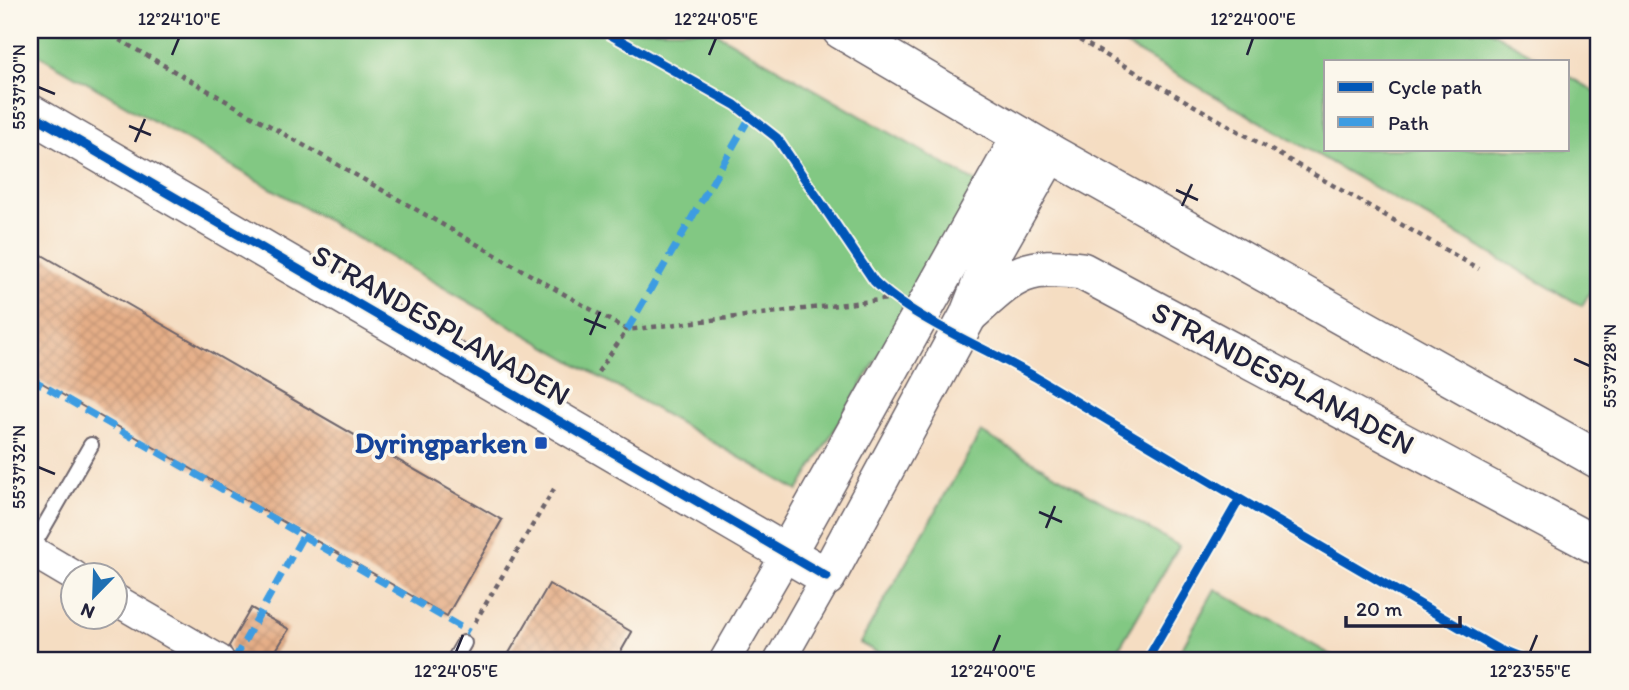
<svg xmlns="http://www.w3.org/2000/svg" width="1629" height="690" viewBox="0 0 1629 690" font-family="Itim,sans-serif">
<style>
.green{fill:#82c883;stroke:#52755f;stroke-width:2}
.building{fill:url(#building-cross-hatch)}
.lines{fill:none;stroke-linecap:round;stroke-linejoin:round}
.service-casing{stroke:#6c636a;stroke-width:18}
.minor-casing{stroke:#6c636a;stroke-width:33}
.tertiary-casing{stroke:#6c636a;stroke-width:40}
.path{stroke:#6c636a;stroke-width:4.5;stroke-dasharray:5 5;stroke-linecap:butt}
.service{stroke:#fff;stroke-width:14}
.minor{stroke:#fff;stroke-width:30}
.tertiary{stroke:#fff;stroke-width:37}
.quiet{stroke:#3c9ce2;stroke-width:7;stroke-dasharray:14 7;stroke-linecap:butt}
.cycleway-casing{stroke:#fbf7ec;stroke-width:13}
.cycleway{stroke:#0057b8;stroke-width:9}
.ticks{fill:none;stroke:#22223b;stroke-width:2.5}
.transit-dot{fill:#1a4fb4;stroke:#fbf7ec;stroke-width:2.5}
.labels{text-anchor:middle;stroke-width:7;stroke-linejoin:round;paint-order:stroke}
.street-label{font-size:30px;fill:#22223b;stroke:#fbf7ec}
.transit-label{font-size:30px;font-weight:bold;fill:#164399;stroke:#fbf7ec;text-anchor:end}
.neatline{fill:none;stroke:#22223b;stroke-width:2.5}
.ticks-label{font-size:18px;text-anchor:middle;fill:#22223b}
</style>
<defs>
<pattern id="building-cross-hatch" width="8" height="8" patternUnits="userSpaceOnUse" patternTransform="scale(1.75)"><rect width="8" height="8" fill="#e5ae87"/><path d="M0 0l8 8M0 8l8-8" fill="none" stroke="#c49575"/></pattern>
</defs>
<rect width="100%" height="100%" fill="#fbf7ec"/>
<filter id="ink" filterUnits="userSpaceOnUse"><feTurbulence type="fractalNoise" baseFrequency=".0143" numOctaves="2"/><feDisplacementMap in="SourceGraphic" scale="14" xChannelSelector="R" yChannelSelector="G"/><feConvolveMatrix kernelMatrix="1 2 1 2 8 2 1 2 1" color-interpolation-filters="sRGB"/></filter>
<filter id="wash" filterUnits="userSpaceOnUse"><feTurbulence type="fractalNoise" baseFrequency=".00686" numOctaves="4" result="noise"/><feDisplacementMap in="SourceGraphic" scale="28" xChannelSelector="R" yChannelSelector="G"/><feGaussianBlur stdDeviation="1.57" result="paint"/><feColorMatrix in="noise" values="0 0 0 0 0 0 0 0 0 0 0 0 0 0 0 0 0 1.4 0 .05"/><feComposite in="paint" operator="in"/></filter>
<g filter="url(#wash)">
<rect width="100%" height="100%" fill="#f5ddc2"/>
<!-- green -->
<g class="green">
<path d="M30 30H711L981 185 798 491 30 50Z"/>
<path d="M1099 30H1489L1543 61H1326V149H1568V76L1599 94V276L1582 306Z"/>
<path d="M981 432 1179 546 1112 660H891L860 643Z"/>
<path d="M1215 589 1340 660H1175Z"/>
</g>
<g id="blocks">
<!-- building -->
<g class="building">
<path d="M30 248 502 520 447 616 30 376Z"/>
<path d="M549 584 632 632 616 660H505Z"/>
<path d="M251 608 289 629 270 660H236L229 646Z"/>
</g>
</g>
</g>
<g filter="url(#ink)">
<use href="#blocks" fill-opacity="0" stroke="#6c636a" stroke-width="2"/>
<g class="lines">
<defs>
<g id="service">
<path d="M30 551 91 445"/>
<path d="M454 660 464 643"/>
</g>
<g id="minor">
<path d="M30 550 74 576"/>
<path d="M116 600 219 660"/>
<path d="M725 660 786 555"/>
<path d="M780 660 827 577"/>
</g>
<g id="tertiary">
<path d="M841 30 1050 153 1599 460"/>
<path d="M30 113 827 577 968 316 992 255 1050 153"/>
<path d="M971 313C1014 275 1023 263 1082 271L1599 547"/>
<path d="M786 555 1021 136"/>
</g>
</defs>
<!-- service casing -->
<use href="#service" class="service-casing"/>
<!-- minor casing -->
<use href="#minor" class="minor-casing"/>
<!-- tertiary casing -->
<use href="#tertiary" class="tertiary-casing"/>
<!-- path -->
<g class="path">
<path d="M102 30 627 330 888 299"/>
<path d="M1062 30 1479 269"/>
<path d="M598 372 627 330"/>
<path d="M475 622 554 489"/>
</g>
<!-- service -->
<use href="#service" class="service"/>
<!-- minor -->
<use href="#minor" class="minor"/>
<!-- tertiary -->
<use href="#tertiary" class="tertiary"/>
<!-- quiet -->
<g class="quiet">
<path d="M627 330 750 117"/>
<path d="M30 378 469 632"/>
<path d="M234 660 304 534"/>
</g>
<defs>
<g id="cycleway">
<path d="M602 30 735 105 777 138 874 281C912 319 988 349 1037 378 1190 470 1344 561 1499 650L1524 660"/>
<path d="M30 113 827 577"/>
<path d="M1147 660 1239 500"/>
</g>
</defs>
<!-- cycleway casing -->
<use href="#cycleway" class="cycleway-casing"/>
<!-- cycleway -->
<use href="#cycleway" class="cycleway"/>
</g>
</g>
<!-- ticks -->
<path class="ticks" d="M172 55 179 38M709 55 716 38M1247 55 1253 38M38 87 55 94M129 126 151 135M135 142 145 119M1176 190 1198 200M1182 206 1192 184M584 319 606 328M590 335 600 312M1574 359 1590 366M38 467 55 474M1039 512 1062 522M1046 528 1055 506M456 652 463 635M993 652 1000 635M1530 652 1537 635"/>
<!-- markers -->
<rect class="transit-dot" x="534" y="436" width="14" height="14" rx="3.5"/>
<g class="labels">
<!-- street labels -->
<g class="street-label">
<text transform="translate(441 325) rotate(30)" y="10">STRANDESPLANADEN</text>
<text transform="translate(1283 378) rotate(28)" y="10">STRANDESPLANADEN</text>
</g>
<!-- transit labels -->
<g class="transit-label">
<text x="527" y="453">Dyringparken</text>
</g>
</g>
<!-- margin -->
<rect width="1629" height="690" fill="none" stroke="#fbf7ec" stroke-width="77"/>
<!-- legend -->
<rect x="1324" y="60" width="245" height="91" fill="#fbf7ec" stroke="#a4a2a5" stroke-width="2"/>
<rect x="1338" y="82" width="35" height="10" fill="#0057b8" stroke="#a4a2a5" stroke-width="2"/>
<text x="1388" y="94" font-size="21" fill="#22223b">Cycle path</text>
<rect x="1338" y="117" width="35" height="10" fill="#3c9ce2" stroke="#a4a2a5" stroke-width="2"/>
<text x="1388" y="130" font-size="21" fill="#22223b">Path</text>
<!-- north arrow -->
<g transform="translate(94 596) rotate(203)"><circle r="33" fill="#fbf7ec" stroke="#a4a2a5" stroke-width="2"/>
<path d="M0-5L12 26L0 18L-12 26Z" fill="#1f6fb2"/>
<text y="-10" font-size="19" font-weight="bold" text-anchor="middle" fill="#22223b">N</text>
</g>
<!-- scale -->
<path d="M1346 616v10h114v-10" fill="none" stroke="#22223b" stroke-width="3.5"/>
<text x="1356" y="616" font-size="21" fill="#22223b" stroke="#fbf7ec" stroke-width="5" paint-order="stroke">20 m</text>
<rect x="38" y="38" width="1552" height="614" class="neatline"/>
<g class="ticks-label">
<text x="179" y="25">12°24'10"E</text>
<text x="716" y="25">12°24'05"E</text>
<text x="1253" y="25">12°24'00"E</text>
<text transform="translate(19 87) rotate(-90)" y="6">55°37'30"N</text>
<text transform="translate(1610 366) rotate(-90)" y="6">55°37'28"N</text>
<text transform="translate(19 467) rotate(-90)" y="6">55°37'32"N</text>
<text x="456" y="677">12°24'05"E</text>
<text x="993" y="677">12°24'00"E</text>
<text x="1530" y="677">12°23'55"E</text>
</g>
</svg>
